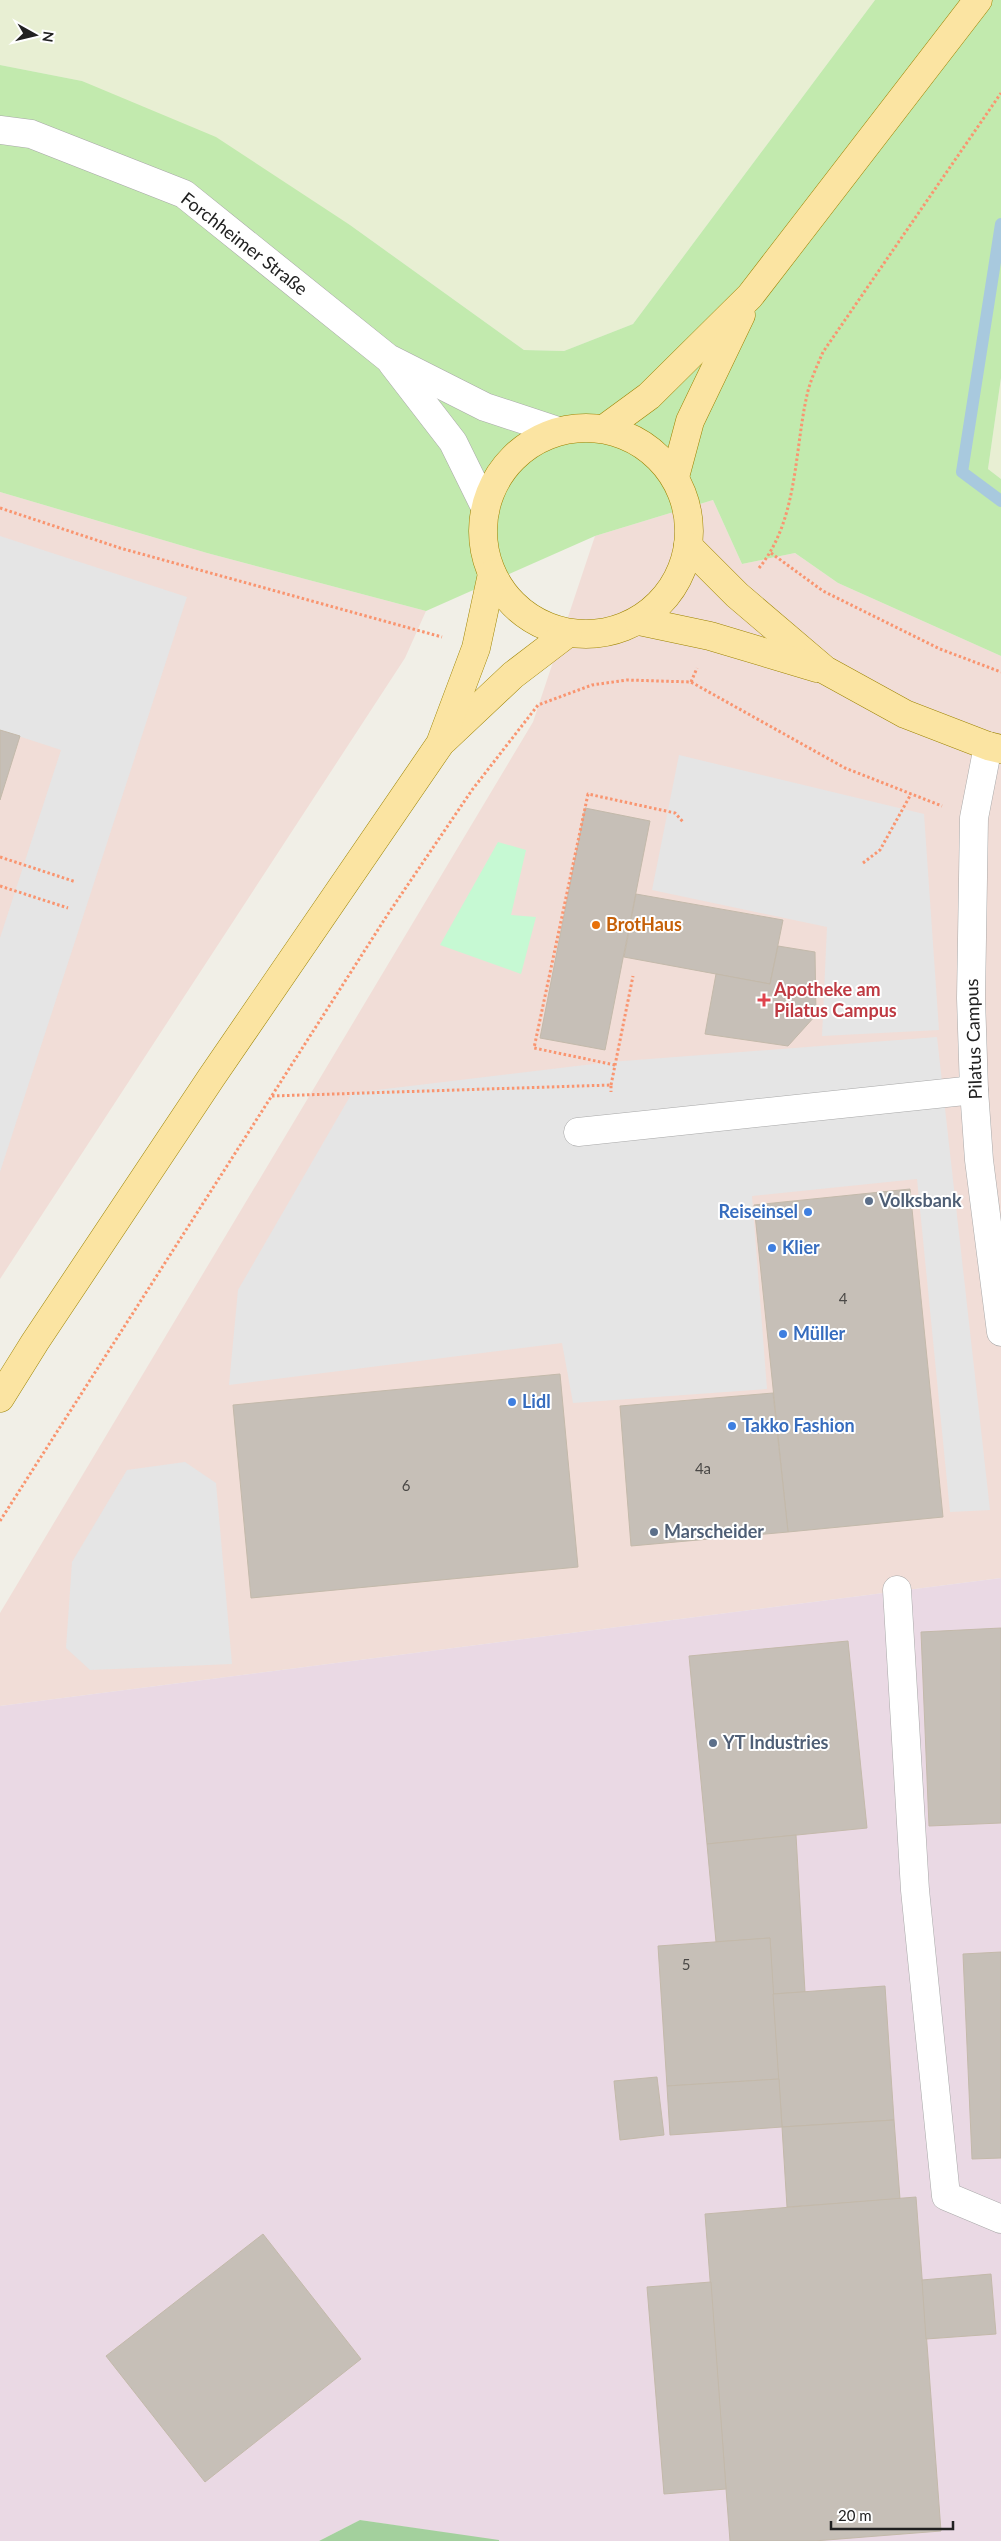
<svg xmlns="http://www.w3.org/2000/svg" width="1001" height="2541" viewBox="0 0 1001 2541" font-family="Lato,sans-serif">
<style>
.commercial{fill:#f1ddd7}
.industrial{fill:#ead9e4}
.farmland{fill:#e8efd3}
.grass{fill:#c2eaae}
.forest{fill:#a3d09d}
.park{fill:#c6f9d3}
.parking{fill:#e5e5e5}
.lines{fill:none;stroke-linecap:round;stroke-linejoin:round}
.stream{stroke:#a8c9de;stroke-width:12}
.building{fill:#c6bfb7;stroke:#c3b9aa}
.minor-casing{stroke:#a8a8a8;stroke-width:29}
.major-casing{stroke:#9c8301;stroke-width:29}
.path{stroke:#f99570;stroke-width:3;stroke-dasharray:2.5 2.5;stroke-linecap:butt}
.minor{stroke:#fff;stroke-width:28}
.major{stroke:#fbe4a2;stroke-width:28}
.food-dot{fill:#e8710a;stroke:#fff;stroke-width:2}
.health-dot{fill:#e0444e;stroke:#fff;stroke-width:2}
.service-dot{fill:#5c6f8a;stroke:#fff;stroke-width:2}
.shop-dot{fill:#3f7fe0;stroke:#fff;stroke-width:2}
.labels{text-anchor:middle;stroke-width:4;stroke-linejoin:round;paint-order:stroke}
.number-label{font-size:15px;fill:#4a4846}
.street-label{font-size:18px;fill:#212121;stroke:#fff}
.food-label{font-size:18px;font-weight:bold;fill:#c56008;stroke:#fff;text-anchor:start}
.health-label{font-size:18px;font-weight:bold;fill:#be3a42;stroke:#fff;text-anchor:start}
.service-label{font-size:18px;font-weight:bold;fill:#4e5e75;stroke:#fff;text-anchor:start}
.shop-label{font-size:18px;font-weight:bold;fill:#366cbe;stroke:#fff;text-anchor:start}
</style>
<rect width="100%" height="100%" fill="#f1efe7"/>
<!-- commercial -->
<g class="commercial">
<path d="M0 492 207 553 426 611 405 658 0 1279Z"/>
<path d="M713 500 742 564 795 553 838 583 1001 656V1578L0 1706V1613L533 722 595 536Z"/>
</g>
<!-- industrial -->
<path class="industrial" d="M1001 1578V2541H499L360 2520 319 2541H0V1706Z"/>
<!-- farmland -->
<g class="farmland">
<path d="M0 0H875L633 324 564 351 524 350 350 225 82 81 0 65Z"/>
<path d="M1001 378V479L988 469Z"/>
</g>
<!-- grass -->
<path class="grass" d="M875 0H1001V378L988 469 1001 479V656L838 583 795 553 742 564 713 500 595 536 426 611 207 553 0 492V65L82 81 216 137 350 225 524 350 564 351 633 324Z"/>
<!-- forest -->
<path class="forest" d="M360 2520 499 2540V2541H319Z"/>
<!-- park -->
<path class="park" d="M498 842 526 850 511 915 536 917 521 974 440 945Z"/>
<!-- parking -->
<g class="parking">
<path d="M0 536 187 597 0 1172V938L61 750 0 730Z"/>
<path d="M679 755 924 814 939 1030 822 1036 827 927 652 890Z"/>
<path d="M937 1037 990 1510 950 1512 917 1179 752 1196 767 1389 573 1403 562 1343 229 1385 238 1290 352 1093 610 1062Z"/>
<path d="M185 1462 216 1483 232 1664 90 1670 66 1648 72 1562 127 1470Z"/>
</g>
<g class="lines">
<!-- stream -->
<path class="stream" d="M1001 224 962 472 1001 501"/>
</g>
<!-- building -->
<g class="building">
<path d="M0 730 20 736 0 800Z"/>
<path d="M585 808 650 821 605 1050 540 1038Z"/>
<path d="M636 894 783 920 770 984 624 957Z"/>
<path d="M778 946 815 952 816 1015 788 1046 705 1034 716 974 770 984Z"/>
<path d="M910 1189 943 1517 788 1532 754 1205Z"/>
<path d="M560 1374 578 1567 251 1598 233 1405Z"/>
<path d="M773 1393 788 1532 631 1546 620 1406Z"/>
<path d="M1001 1628V1823L929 1826 921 1632Z"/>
<path d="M848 1641 867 1828 707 1844 689 1656Z"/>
<path d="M796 1835 805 1992 773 1994 770 1938 716 1942 707 1844Z"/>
<path d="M770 1938 779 2079 667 2086 658 1946Z"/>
<path d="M1001 1952V2158L972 2159 963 1954Z"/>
<path d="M885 1986 894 2120 782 2127 773 1994Z"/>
<path d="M657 2077 664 2135 620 2140 614 2081Z"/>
<path d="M779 2079 782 2127 670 2135 667 2086Z"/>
<path d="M894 2120 900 2199 787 2207 782 2127Z"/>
<path d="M916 2197 941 2531 814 2541H730L705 2214Z"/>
<path d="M263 2234 361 2359 205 2482 106 2356Z"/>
<path d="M991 2274 996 2334 926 2339 922 2280Z"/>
<path d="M711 2282 726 2489 664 2494 647 2287Z"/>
</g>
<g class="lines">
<defs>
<g id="minor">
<path d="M0 130 31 134 184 194 388 358 485 407 558 431"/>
<path d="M392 363 453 442 485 507"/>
<path d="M988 746 974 818 971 998 974 1090 979 1160 1001 1332"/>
<path d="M578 1132 974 1090"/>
<path d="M897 1590 915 1890 946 2196 1001 2219"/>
</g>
<g id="major">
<circle cx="586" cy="531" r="103"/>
<path d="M604 429 649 396 750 296 978 0"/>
<path d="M675 477 690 421 741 315"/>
<path d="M688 546 737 595 825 670 905 714 988 746 1001 749"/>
<path d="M639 621 710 636 817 668"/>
<path d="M444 740 513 675 568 633"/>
<path d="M0 1398 35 1342 211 1078 440 744 476 648 492 574"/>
</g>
</defs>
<!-- minor casing -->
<use href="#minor" class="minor-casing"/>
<!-- major casing -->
<use href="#major" class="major-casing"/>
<!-- path -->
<g class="path">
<path d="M0 508 120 548 442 637"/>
<path d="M771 553 823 591 940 649 1001 672"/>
<path d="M759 568C798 520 794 453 807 395 810 381 817 366 823 352L1001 93"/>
<path d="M691 682 697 668"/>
<path d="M0 857 76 882"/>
<path d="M863 863 880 850 911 794"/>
<path d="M0 886 68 908"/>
<path d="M615 1065 534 1048 588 794 675 813 684 823"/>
<path d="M611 1085 633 976"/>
<path d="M272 1096 611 1085V1092"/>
<path d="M0 1521 388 914 472 790 538 705 592 685 627 680 691 682 845 768 942 806"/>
</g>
<!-- minor -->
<use href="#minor" class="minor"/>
<!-- major -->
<use href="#major" class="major"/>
</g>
<!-- markers -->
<circle class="food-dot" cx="596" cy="925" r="5"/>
<path class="health-dot" d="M761.5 992.5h5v5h5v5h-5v5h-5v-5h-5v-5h5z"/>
<g class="service-dot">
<circle cx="869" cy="1201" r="5"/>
<circle cx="654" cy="1532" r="5"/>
<circle cx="713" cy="1743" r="5"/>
</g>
<g class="shop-dot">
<circle cx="808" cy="1212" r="5"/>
<circle cx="772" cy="1248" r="5"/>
<circle cx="783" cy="1334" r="5"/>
<circle cx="512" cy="1402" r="5"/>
<circle cx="732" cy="1426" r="5"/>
</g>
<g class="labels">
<!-- number labels -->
<g class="number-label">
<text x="843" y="1304">4</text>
<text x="703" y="1474">4a</text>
<text x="406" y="1491">6</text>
<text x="686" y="1970">5</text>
</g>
<!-- street labels -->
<g class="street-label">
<text transform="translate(244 244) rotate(38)" y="6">Forchheimer Straße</text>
<text transform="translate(974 1039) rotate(-92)" y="6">Pilatus Campus</text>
</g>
<!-- food labels -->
<g class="food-label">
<text x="606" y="931">BrotHaus</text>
</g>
<!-- health labels -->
<g class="health-label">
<text x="774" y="996">Apotheke am<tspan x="774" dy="21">Pilatus Campus</tspan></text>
</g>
<!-- service labels -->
<g class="service-label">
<text x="879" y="1207">Volksbank</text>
<text x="664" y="1538">Marscheider</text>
<text x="723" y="1749">YT Industries</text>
</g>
<!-- shop labels -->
<g class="shop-label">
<text x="798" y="1218" text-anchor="end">Reiseinsel</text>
<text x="782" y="1254">Klier</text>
<text x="793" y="1340">Müller</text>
<text x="522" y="1408">Lidl</text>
<text x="742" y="1432">Takko Fashion</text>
</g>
</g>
<!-- north arrow -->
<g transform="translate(35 35) rotate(98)" stroke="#ffffff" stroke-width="4" paint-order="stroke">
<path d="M0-4L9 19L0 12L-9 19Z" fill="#212121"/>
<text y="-8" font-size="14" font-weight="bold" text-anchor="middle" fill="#212121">N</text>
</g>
<!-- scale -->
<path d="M831 2521v8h122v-8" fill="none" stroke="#212121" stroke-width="2.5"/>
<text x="838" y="2521" font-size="15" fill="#212121" stroke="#ffffff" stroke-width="4" paint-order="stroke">20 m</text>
</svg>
